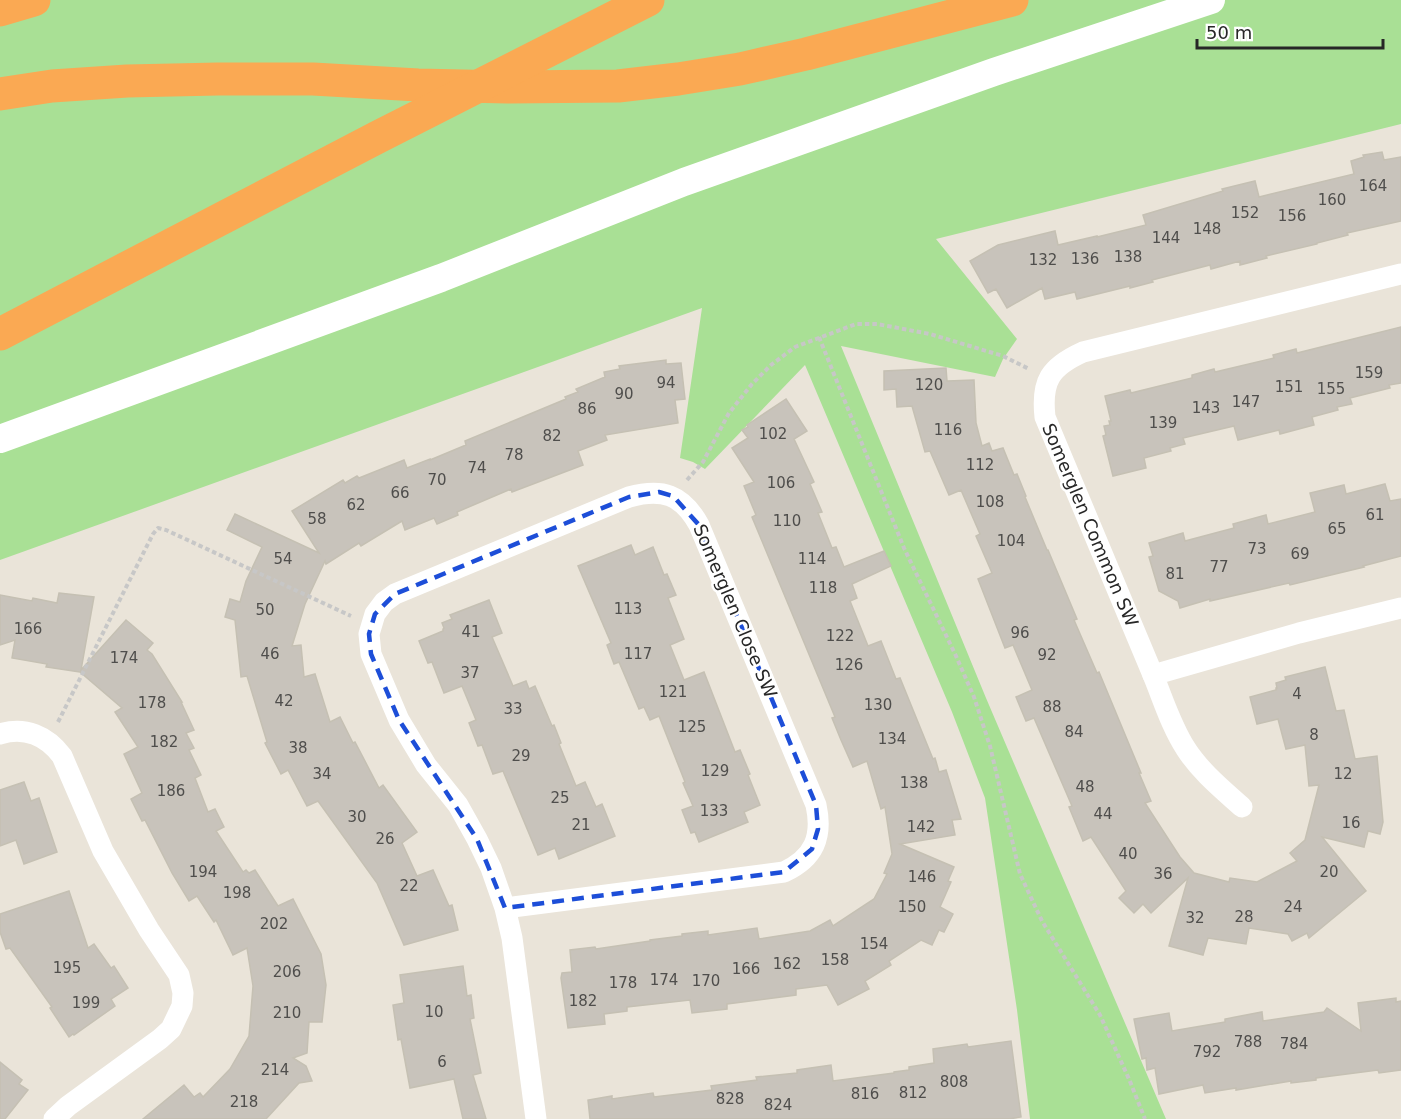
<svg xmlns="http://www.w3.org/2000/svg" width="1401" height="1119" viewBox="0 0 1401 1119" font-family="'DejaVu Sans',sans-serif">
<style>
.green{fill:#a9e095}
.building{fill:#c8c3bb;stroke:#c5c0b3;stroke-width:1.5}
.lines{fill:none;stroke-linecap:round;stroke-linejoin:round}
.path{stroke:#c7c7c7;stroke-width:4;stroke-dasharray:4.5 3;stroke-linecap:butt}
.street{stroke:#fff;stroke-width:21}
.secondary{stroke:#fff;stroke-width:28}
.highway{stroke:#faa953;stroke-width:33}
.marked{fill:none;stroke:#1d4ed8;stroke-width:4.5;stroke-dasharray:12 8;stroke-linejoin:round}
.labels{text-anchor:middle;stroke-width:5;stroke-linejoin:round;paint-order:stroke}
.number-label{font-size:15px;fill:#4f4e4c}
.street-label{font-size:18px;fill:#272727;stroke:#fff}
</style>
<rect width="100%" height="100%" fill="#eae4d9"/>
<!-- green -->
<path class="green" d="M0 0H1401V124L936 239 1017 339 1003 359 995 377 841 346 986 698 1166 1119H1030L1017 1010 985 798 952 712 805 365 705 469 693 462 680 458 702 308 0 560Z"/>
<!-- building -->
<g class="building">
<path d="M1382 152 1384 160 1401 157V221L1347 233 1348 235 1317 243V244L1266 256 1267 258 1240 265V261L1211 269 1210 265 1152 280 1153 282 1130 288V286L1077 299 1075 292 1045 299 1042 288 1007 308 996 289 988 293 970 261 998 245 1055 231 1058 245 1097 236V237L1146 225 1143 215 1223 191 1222 189 1255 181 1259 197 1354 174 1351 161 1364 157 1363 155Z"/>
<path d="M1401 327V383L1389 385 1390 388 1350 398 1352 404 1337 407 1338 410 1312 417 1314 425 1280 434 1279 430 1238 440 1234 426 1183 438 1185 444 1170 448 1171 451 1144 458 1146 468 1113 476 1103 436 1106 435 1104 426 1110 425 1109 421H1111L1105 396 1130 390 1131 393 1192 378V375L1214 369 1215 372 1274 358 1273 355 1296 349 1297 353Z"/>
<path d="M666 360V364L681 363 685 399 675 400 678 423 605 435 607 440 578 451 583 465 512 492 511 489 457 512 458 515 437 524 434 518 405 530 402 521 361 546 359 543 326 564 325 561 305 604 292 646 301 645 304 677 315 674 330 722 340 717 353 743 355 742 379 788 383 785 417 832 402 843 417 876 433 870 449 906 452 905 458 930 404 945 377 883 318 801 307 806 288 770 281 774 265 743 267 742 247 676 241 677 235 620 225 617 230 599 240 602 246 581 262 547 227 530 235 514 319 553 292 511 343 480 345 483 357 476 359 478 404 460 407 468 430 459V460L466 445 465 441 566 399 565 397 578 392 576 389 605 377 604 372 620 369 619 366Z"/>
<path d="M946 368 947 381 974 380 976 423 982 446 989 443 992 451 1003 448 1014 475 1017 474 1026 496 1025 497 1047 550H1048L1077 619 1074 620 1097 673 1099 672 1141 773H1139L1151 801 1145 803 1180 857 1194 873 1229 882 1230 878 1257 882 1297 861 1290 853 1305 840 1319 785 1309 786 1305 745 1286 749 1278 719 1257 724 1250 697 1276 690V688H1277L1276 683 1286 680 1285 677 1325 667 1336 711 1344 710 1355 759 1377 756 1383 822 1380 834 1368 831 1364 847 1322 837 1366 891 1309 938 1307 933 1292 941 1288 934 1249 928 1246 944 1208 938 1203 955 1169 946 1188 878 1151 913 1143 904 1134 913 1119 898 1126 891 1091 837 1083 841 1069 807 1072 806 1034 718 1026 721 1016 697 1032 690 1013 645 1005 648 978 579 992 573 976 536 980 534 961 490 949 495 930 451 925 452 912 406 897 407 896 389 884 390V371Z"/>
<path d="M786 399 807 431 794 439 814 482 810 484 822 512 818 513 832 548 836 547 844 567 884 551 891 566 852 584 857 598 850 601 868 646 881 641 896 679 900 678 933 759 935 758 939 772 946 770 961 819 952 820 955 835 900 844 954 867 948 881 951 882 940 907 953 914 944 932 939 930 932 945 921 940 889 961 891 965 865 981 869 989 838 1005 827 985 796 989V995L727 1004V1009L692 1013 690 1000 627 1007V1011L604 1014 605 1024 568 1028 561 978 562 973 572 972 570 950 595 947 596 949 650 941V940L682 936V934L708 931V935L757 928 759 939 810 931 830 920 833 926 874 899 887 874 884 873 892 854 885 807 881 809 867 761 853 767 841 740 832 718 835 717 752 517 756 515 744 486 754 482 732 448 748 438 742 430 748 427 747 425Z"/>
<path d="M1385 484 1390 501 1401 499V556L1363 566 1364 567 1290 585 1289 583 1210 601V599L1180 608 1178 601 1159 591 1149 557 1153 556 1149 543 1183 533 1185 541 1234 528 1233 524 1266 515 1268 524 1315 512 1310 493 1344 485 1346 494Z"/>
<path d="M631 545 635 555 653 547 664 575 667 574 676 595 668 598 684 639 670 645 684 680 704 672 735 752 740 750 750 774 748 775 760 805 744 812 748 822 699 842 695 832 691 833 682 810 693 806 683 783 685 782 659 716 650 720 644 707 639 709 619 662 614 664 607 645 611 643 578 566Z"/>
<path d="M59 593 94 597 81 670 126 620 153 643 147 650 152 654 182 702H181L194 730 186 733 194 748 189 750 201 775 195 778 208 812 215 809 224 827 216 831 243 872 246 870 249 873 255 870 278 906 293 899 321 954 326 985 322 1022H309L307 1053 293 1058 306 1066 312 1081 299 1083 266 1119H143L184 1085 194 1097 200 1093 203 1097 230 1069 249 1036 253 986 247 948 233 955 216 920 214 922 197 896 189 901 172 873 145 820 142 821 131 799 142 793 124 754 138 747 115 712 122 708 80 672 46 667 47 664 12 658 15 640 0 645V595L32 601 33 598 57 603Z"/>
<path d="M489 600 502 633 492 637 513 686 526 681 529 689 535 686 552 726 554 725 561 743 559 744 576 786 585 782 596 807 602 804 615 836 559 859 555 848 538 855 503 771 493 774 482 745 478 746 469 723 476 720 462 686 444 693 432 662 428 663 419 641 443 631V629L444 628 442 623 452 619 450 615Z"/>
<path d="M24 782 31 801 39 798 57 852 24 864 16 840 0 846V790Z"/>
<path d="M69 891 88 948 94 944 111 968 114 966 128 988 111 999 115 1006 74 1035 73 1034 69 1037 50 1008 52 1007 10 948 6 949 0 932V914Z"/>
<path d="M463 966 467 996 471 995 474 1018 470 1019 481 1073 473 1075 486 1119H463L454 1079 410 1088 401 1039 398 1040 393 1005 404 1003 400 975Z"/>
<path d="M1396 998V1002L1401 1001V1070L1379 1073 1378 1070 1316 1078V1080L1291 1083V1081L1236 1090V1088L1205 1093 1203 1085 1159 1094 1155 1068 1147 1070 1146 1058 1142 1059 1134 1019 1169 1013 1172 1031 1225 1022V1019L1262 1012 1263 1021 1324 1012 1327 1008 1361 1031 1358 1003Z"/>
<path d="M1011 1041 1021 1117 1009 1119H590L588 1100 612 1096V1099L653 1093 654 1097 712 1090 711 1086 757 1080 756 1077 797 1073V1070L831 1065 833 1081 894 1073V1072L909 1070V1067L934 1063 933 1049 967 1044 968 1047Z"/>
<path d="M0 1062 22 1080 19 1084 28 1090 5 1119H0Z"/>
</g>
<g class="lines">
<!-- path -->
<g class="path">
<path d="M819 337 904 548 956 656 974 697 990 746 1020 874 1042 921 1100 1015 1129 1079 1145 1119"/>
<path d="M687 480 703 462 729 413 752 384 771 365 795 347 856 324H877L930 334 1003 356 1029 369"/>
<path d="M58 722 153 534 158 528 166 530 351 616"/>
</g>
<!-- street -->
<g class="street">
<path d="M1401 274 1083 352C1050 367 1041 381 1045 417L1153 675 1299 633 1401 608"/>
<path d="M1153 675C1163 699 1171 726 1186 749 1200 771 1222 789 1242 807"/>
<path d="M0 734C25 726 47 736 62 756L103 851 149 930 179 975 183 993 182 1006 171 1029 160 1039 68 1106 54 1119"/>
<path d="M505 908 784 872C814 858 823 837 816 805L699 525C682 494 662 488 629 497L395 594 384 602 375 614 369 634 371 654 399 720 426 765 458 805 477 839 491 868 505 908 512 938 536 1119"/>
</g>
<!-- secondary -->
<path class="secondary" d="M0 439 441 278 684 182 994 72 1211 0"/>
<!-- highway -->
<g class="highway">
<path d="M0 10 34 0"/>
<path d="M0 94 52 86 127 81 218 79H313L418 85 508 87 618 86 678 79 740 69 806 54 1012 0"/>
<path d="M0 334 378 137 648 0"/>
</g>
</g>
<!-- marked area -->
<path class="marked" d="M659 492 673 496 699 525 816 805 818 829 812 849 784 872 505 908 477 839 399 720 371 654 369 634 375 614 395 594 629 497Z"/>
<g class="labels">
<!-- number labels -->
<g class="number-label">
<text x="1373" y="191">164</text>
<text x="1332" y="205">160</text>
<text x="1245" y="218">152</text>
<text x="1292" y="221">156</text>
<text x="1207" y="234">148</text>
<text x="1166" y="243">144</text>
<text x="1128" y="262">138</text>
<text x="1085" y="264">136</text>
<text x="1043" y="265">132</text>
<text x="1369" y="378">159</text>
<text x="666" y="388">94</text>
<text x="929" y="390">120</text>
<text x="1289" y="392">151</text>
<text x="1331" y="394">155</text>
<text x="624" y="399">90</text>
<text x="1246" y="407">147</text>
<text x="1206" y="413">143</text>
<text x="587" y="414">86</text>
<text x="1163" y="428">139</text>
<text x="948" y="435">116</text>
<text x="773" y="439">102</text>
<text x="552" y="441">82</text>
<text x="514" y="460">78</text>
<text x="980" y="470">112</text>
<text x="477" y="473">74</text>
<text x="437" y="485">70</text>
<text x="781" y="488">106</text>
<text x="400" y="498">66</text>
<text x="990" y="507">108</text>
<text x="356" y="510">62</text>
<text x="1375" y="520">61</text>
<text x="317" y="524">58</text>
<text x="787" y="526">110</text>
<text x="1337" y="534">65</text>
<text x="1011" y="546">104</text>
<text x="1257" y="554">73</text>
<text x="1300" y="559">69</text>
<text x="283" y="564">54</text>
<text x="812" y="564">114</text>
<text x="1219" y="572">77</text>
<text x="1175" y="579">81</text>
<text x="823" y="593">118</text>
<text x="628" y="614">113</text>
<text x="265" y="615">50</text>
<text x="28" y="634">166</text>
<text x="471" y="637">41</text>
<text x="1020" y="638">96</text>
<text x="840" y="641">122</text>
<text x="270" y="659">46</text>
<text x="638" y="659">117</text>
<text x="1047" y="660">92</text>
<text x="124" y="663">174</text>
<text x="849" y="670">126</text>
<text x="470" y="678">37</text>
<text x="673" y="697">121</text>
<text x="1297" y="699">4</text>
<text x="284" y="706">42</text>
<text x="152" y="708">178</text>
<text x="878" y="710">130</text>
<text x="1052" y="712">88</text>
<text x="513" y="714">33</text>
<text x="692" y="732">125</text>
<text x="1074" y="737">84</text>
<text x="1314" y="740">8</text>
<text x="892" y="744">134</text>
<text x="164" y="747">182</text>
<text x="298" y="753">38</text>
<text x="521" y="761">29</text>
<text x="715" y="776">129</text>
<text x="322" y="779">34</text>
<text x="1343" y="779">12</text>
<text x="914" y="788">138</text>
<text x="1085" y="792">48</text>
<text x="171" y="796">186</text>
<text x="560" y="803">25</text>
<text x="714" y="816">133</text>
<text x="1103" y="819">44</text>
<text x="357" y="822">30</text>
<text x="1351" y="828">16</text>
<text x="581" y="830">21</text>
<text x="921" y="832">142</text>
<text x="385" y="844">26</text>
<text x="1128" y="859">40</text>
<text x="203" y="877">194</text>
<text x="1329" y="877">20</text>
<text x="1163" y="879">36</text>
<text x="922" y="882">146</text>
<text x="409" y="891">22</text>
<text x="237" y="898">198</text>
<text x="912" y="912">150</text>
<text x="1293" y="912">24</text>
<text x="1244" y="922">28</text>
<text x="1195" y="923">32</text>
<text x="274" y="929">202</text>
<text x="874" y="949">154</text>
<text x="835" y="965">158</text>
<text x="787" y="969">162</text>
<text x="67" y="973">195</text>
<text x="746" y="974">166</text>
<text x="287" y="977">206</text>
<text x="664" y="985">174</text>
<text x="706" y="986">170</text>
<text x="623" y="988">178</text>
<text x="583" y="1006">182</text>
<text x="86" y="1008">199</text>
<text x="434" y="1017">10</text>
<text x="287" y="1018">210</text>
<text x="1248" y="1047">788</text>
<text x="1294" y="1049">784</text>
<text x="1207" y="1057">792</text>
<text x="442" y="1067">6</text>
<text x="275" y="1075">214</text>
<text x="954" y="1087">808</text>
<text x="913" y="1098">812</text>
<text x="865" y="1099">816</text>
<text x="730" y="1104">828</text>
<text x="244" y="1107">218</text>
<text x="778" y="1110">824</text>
</g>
<!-- street labels -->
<g class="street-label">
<text transform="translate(1090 525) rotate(67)" y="6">Somerglen Common SW</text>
<text transform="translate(735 611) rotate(67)" y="6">Somerglen Close SW</text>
</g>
</g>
<!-- scale -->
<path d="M1197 39v9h186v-9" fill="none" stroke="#272727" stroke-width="3"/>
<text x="1206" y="39" font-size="18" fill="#272727" stroke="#ffffff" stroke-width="4.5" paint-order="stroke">50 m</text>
</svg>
